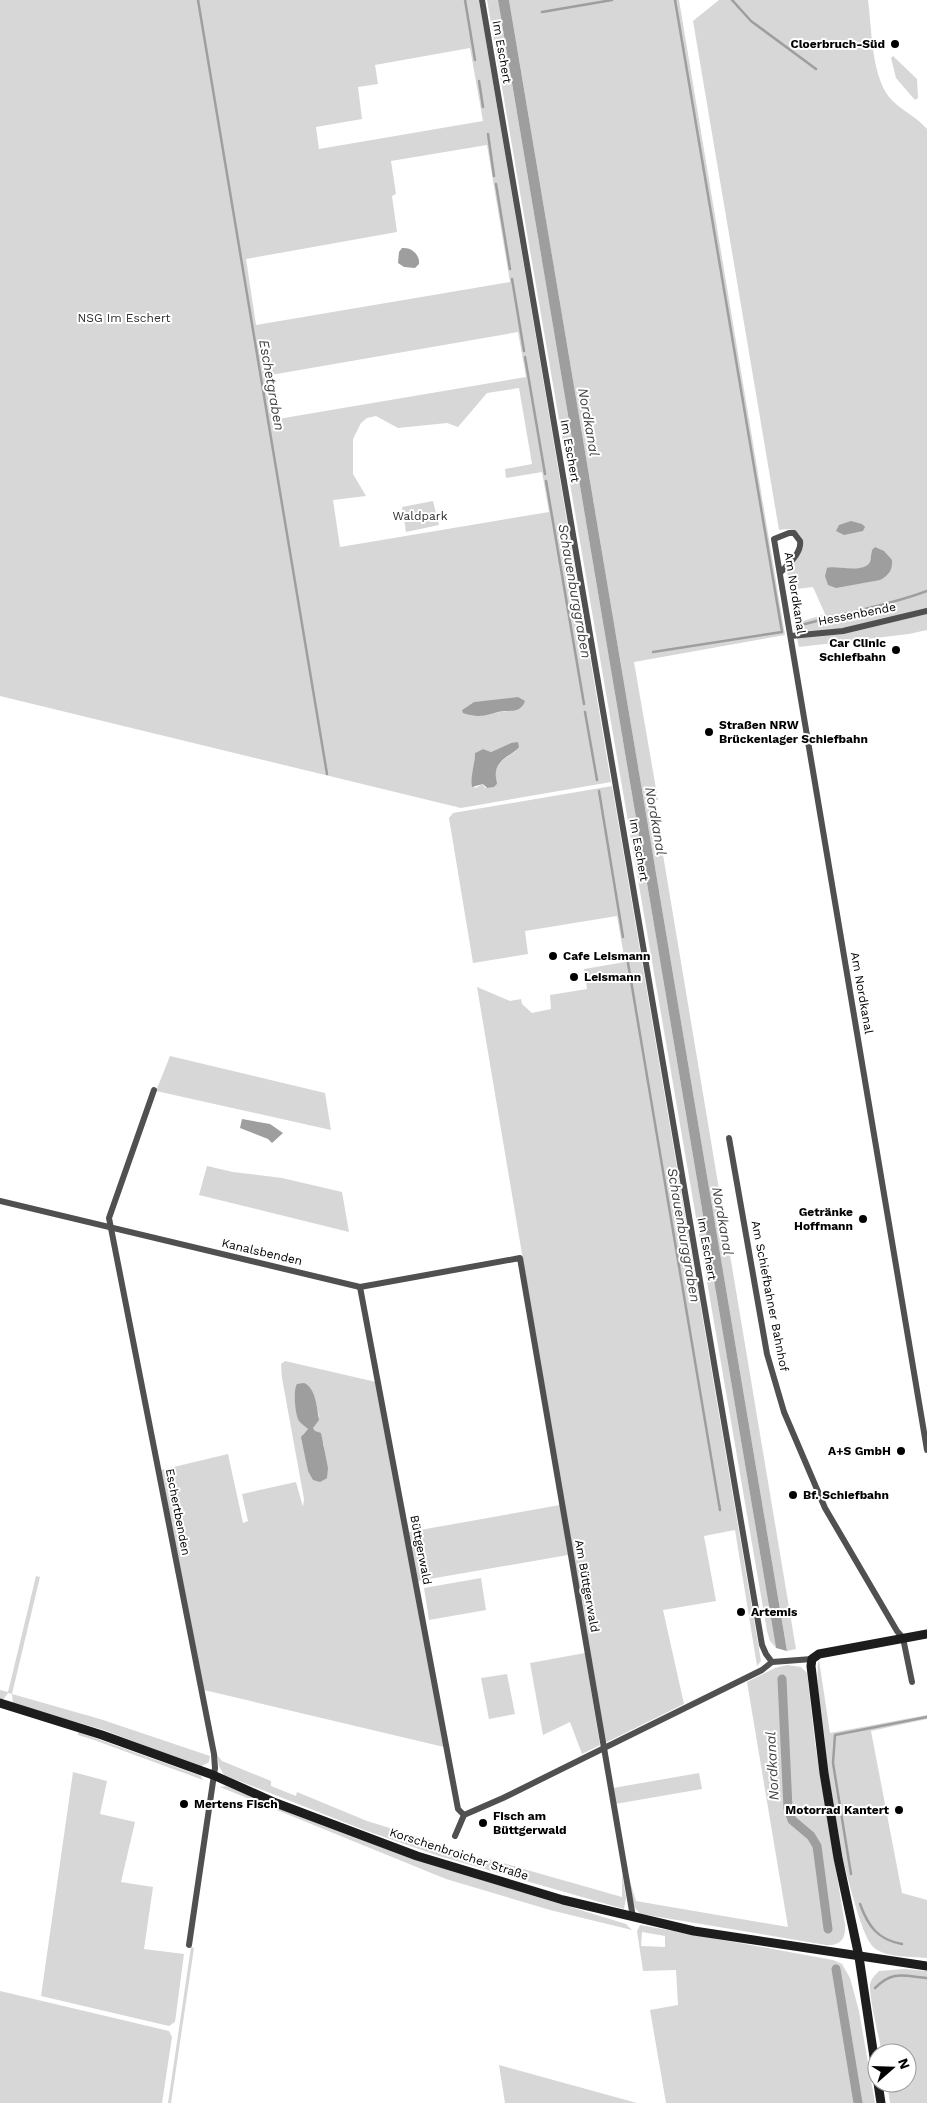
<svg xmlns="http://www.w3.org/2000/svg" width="927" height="2103" viewBox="0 0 927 2103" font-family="'Work Sans',sans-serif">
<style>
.green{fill:#d7d7d7;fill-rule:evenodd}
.water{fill:#9e9e9e}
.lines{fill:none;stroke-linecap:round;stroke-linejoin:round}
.stream{stroke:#9e9e9e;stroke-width:2.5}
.canal{stroke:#9e9e9e;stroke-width:9}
.street{stroke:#505050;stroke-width:6}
.secondary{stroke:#1d1d1d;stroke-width:9}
.poi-dot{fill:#000;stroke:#fff;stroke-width:2}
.labels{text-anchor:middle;stroke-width:4;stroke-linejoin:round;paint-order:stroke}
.poi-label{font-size:12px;font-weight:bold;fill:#000;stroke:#fff;text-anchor:start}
.street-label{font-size:12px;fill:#000;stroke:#fff}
.park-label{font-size:12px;fill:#2e2e2e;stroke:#fff}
.water-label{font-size:14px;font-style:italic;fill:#3f3f3f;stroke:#fff}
</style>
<rect width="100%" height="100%" fill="#fff"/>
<!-- green -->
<g class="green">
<path d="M0 0H479L611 782 461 808 0 696ZM470 48 483 121 319 149 316 127 362 119 358 87 378 84 375 65ZM487 145 510 282 256 325 246 259 397 232 392 196 396 194 391 161ZM518 332 526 377 272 420 265 376ZM519 388 532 464 505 469 506 478 542 472 549 512 340 547 333 500 366 496 353 474V439L361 423 367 418 376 416 398 428 447 423 458 427 487 393ZM496 701 507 712C492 710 473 723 462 710L474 702ZM511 743 516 751C509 756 496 762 496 772 495 776 497 780 497 784L494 787 485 788 483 784 475 788C469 778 475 765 475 753L483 749 491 752Z"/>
<path d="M487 0H498L776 1648 770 1641 767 1631Z"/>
<path d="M509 0H679L785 635 634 662 658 800 654 801 796 1649 787 1651Z"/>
<path d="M719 0H868C872 29 871 73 889 97 900 110 916 116 927 129V630L909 634 799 647 794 624 825 614 813 587 789 590 787 576 788 571 802 539C797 529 789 528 779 530L693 21ZM872 550 880 580 835 566C843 569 864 572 870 562 871 559 871 553 872 550Z"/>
<path d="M893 56 917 79 918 98 915 100 896 78 891 58Z"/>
<path d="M433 501 439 525 406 532 402 507Z"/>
<path d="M612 786 761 1661 757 1666 735 1530 704 1536 716 1601 663 1610 684 1704 607 1742 604 1740 477 987 510 1001 521 999 522 1004 532 1013 551 1009 550 995 587 989 584 969 625 962 617 916 525 931 528 954 473 963 449 818 453 813Z"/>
<path d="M170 1056 325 1093 331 1130 156 1091Z"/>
<path d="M207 1166 233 1172 282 1178 342 1192 349 1232 199 1195Z"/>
<path d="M285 1361 376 1382 444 1747 204 1690 161 1470 228 1454 243 1523 248 1521 242 1494 296 1482 303 1507 304 1499 282 1378 281 1364ZM296 1397 315 1398 319 1416 313 1428 324 1445V1453L308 1471 303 1434 308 1429 299 1420 295 1403Z"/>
<path d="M560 1505 568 1555 418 1581 409 1532Z"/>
<path d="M36 1576 40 1577 12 1694 100 1719 210 1756 209 1762 200 1767 104 1730 13 1704 12 1694 8 1693 3 1700H0V1690L8 1692Z"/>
<path d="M481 1578 486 1610 429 1620 424 1588Z"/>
<path d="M585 1653 600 1745 582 1754 570 1722 543 1735 530 1663Z"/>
<path d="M819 1660 830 1733 927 1715V1719L871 1731 902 1893 927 1900V1958C910 1956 880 1959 870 1943 860 1927 849 1883 844 1863 838 1836 811 1677 819 1660Z"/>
<path d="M787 1665 801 1667 807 1673 815 1743 845 1925C846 1939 840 1946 826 1945L641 1914C629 1905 629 1886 627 1872L636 1901 788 1927 747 1682 775 1668Z"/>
<path d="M507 1674 515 1714 489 1719 481 1678Z"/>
<path d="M78 1732 201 1776 203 1780 94 1740 78 1735Z"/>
<path d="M217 1755 222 1761 271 1781V1786L296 1796 297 1792 367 1821 445 1845 452 1849 462 1850 463 1854 481 1860 485 1858 622 1897V1873L626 1898 624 1909 439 1856 364 1830 224 1775 219 1766Z"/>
<path d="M73 1772 107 1781 100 1814 135 1822 121 1882 153 1887 144 1949 184 1954 175 2022 169 2026 41 1996Z"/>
<path d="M699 1773 702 1789 615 1804 613 1788Z"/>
<path d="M226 1786 411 1858 626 1924 632 1930 550 1910 446 1879 220 1787Z"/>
<path d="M640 1925 833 1960 842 1964 850 1978 859 2011 875 2103H666L650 2010 678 2005 676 1970 643 1971 637 1931ZM642 1932 665 1936V1947L641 1946Z"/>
<path d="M191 1947 194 1948 171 2103H168Z"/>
<path d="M904 1969 927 1971V2103H890L887 2083H907V2053H882C879 2037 869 1998 870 1984 871 1979 875 1975 879 1971Z"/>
<path d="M0 1991 169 2031 172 2037 162 2103H0Z"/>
<path d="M499 2065 637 2103H505Z"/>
</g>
<!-- water -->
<g class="water">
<path d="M498 0H509L787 1651 776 1648Z"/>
<path d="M402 248C412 247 420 255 419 264L415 268 404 267 398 263 399 252Z"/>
<path d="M851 521 862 524 865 527 863 531 844 535 836 531 839 525Z"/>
<path d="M875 547 884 551 892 560C893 570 888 576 880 580L836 588 828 585 825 576 827 568C836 565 863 574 870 562 871 559 871 553 872 550Z"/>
<path d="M518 697 525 701C520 715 508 709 498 712 485 716 476 718 463 713L462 710 474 702Z"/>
<path d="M518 742 519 747C513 755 497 759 496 772 495 776 497 780 497 784L494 787 487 788 483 784 472 787C470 776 475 764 475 753L483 749 491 752 511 743Z"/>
<path d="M242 1119 270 1124 283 1133 272 1143 268 1139 240 1128Z"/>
<path d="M304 1383C316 1388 317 1408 319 1420L313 1428 315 1431 321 1433 328 1468 327 1478 320 1482 313 1480 308 1471 301 1437 308 1429C305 1426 301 1424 299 1421 295 1414 293 1390 297 1384Z"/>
</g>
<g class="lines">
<!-- stream -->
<g class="stream">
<path d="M198 0 327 774"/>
<path d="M465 0 475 60"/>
<path d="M732 0 751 21 816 69"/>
<path d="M542 12 612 0"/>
<path d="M479 81 483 107"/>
<path d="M488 134 494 176"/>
<path d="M496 184 510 269"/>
<path d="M512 279 524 351"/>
<path d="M525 357 545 474"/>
<path d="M546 481 584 704"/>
<path d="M798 626C841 613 885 607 927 591"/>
<path d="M653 652 782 632 675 0"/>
<path d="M585 712 597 780"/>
<path d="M599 791 623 937"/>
<path d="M628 963 720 1510"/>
<path d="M851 1874 833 1763 835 1735 927 1717"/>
<path d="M860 1904C868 1926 878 1940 902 1944"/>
<path d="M875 1988C893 1970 904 1976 927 1978"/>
</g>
<!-- canal -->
<g class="canal">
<path d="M782 1679 788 1808 792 1820 811 1836 817 1846 828 1929"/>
<path d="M836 1969 858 2103"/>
</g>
<!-- street -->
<g class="street">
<path d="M482 0 762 1645 766 1654 772 1662"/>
<path d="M780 573C788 564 802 553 800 541L794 533H789L774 539 927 1450"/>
<path d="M791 636 843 631 927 611"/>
<path d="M154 1090 109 1218 214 1754 215 1768 189 1945"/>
<path d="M729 1138 767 1354 784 1412 825 1508 897 1631 903 1638 912 1682"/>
<path d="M0 1201 360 1287 520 1258 633 1917"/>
<path d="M360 1287 458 1809 464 1815"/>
<path d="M772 1662 812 1659"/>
<path d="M455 1836 464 1815 503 1798 762 1670 772 1662"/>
</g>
<!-- secondary -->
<g class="secondary">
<path d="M0 1703 102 1735 213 1775 276 1803 417 1856 563 1900 694 1931 927 1966"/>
<path d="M877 2077 859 1957 838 1858 824 1773 811 1666 812 1659 819 1654 927 1634"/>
<path d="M878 2083 881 2103"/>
</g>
</g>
<!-- markers -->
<g class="poi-dot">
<circle cx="895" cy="44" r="5"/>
<circle cx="896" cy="650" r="5"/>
<circle cx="709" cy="732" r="5"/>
<circle cx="553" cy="956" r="5"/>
<circle cx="574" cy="977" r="5"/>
<circle cx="863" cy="1219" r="5"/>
<circle cx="901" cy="1451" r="5"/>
<circle cx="793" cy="1495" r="5"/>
<circle cx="741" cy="1612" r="5"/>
<circle cx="184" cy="1804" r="5"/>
<circle cx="899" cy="1810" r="5"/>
<circle cx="483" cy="1823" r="5"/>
</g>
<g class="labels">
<!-- poi labels -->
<g class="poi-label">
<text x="885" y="48" text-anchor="end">Cloerbruch-Süd</text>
<text x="886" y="647" text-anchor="end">Car Clinic<tspan x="886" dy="14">Schiefbahn</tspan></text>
<text x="719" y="729">Straßen NRW<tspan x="719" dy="14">Brückenlager Schiefbahn</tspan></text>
<text x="563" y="960">Cafe Leismann</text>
<text x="584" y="981">Leismann</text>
<text x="853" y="1216" text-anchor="end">Getränke<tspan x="853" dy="14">Hoffmann</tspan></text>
<text x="891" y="1455" text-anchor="end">A+S GmbH</text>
<text x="803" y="1499">Bf. Schiefbahn</text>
<text x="751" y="1616">Artemis</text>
<text x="194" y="1808">Mertens Fisch</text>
<text x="889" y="1814" text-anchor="end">Motorrad Kantert</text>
<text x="493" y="1820">Fisch am<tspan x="493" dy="14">Büttgerwald</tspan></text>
</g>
<!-- street labels -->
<g class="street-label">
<text transform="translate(502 52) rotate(80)" y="4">Im Eschert</text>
<text transform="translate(570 451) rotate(80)" y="4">Im Eschert</text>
<text transform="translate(795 593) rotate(81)" y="4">Am Nordkanal</text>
<text transform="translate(857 614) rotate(-11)" y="4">Hessenbende</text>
<text transform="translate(639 850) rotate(80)" y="4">Im Eschert</text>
<text transform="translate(862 993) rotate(80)" y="4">Am Nordkanal</text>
<text transform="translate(707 1249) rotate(80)" y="4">Im Eschert</text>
<text transform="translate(262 1252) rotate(13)" y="4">Kanalsbenden</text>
<text transform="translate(770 1296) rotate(79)" y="4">Am Schiefbahner Bahnhof</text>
<text transform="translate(178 1512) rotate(79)" y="4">Eschertbenden</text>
<text transform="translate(421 1550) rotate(79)" y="4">Büttgerwald</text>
<text transform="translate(587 1586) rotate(80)" y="4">Am Büttgerwald</text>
<text transform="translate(459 1854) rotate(18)" y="4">Korschenbroicher Straße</text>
</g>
<!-- park labels -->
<g class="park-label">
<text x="124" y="322">NSG Im Eschert</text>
<text x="420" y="520">Waldpark</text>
</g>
<!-- water labels -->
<g class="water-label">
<text transform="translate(272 385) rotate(80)" y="5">Eschetgraben</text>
<text transform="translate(589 422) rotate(80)" y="5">Nordkanal</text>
<text transform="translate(575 591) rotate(80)" y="5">Schauenburggraben</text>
<text transform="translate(656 821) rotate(80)" y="5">Nordkanal</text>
<text transform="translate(723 1221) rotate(80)" y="5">Nordkanal</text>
<text transform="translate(684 1235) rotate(80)" y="5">Schauenburggraben</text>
<text transform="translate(772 1766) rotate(-93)" y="5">Nordkanal</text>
</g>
</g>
<!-- north arrow -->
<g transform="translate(892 2068) rotate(70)"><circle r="24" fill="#ffffff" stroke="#999999"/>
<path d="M0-4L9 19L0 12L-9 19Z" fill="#000000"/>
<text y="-8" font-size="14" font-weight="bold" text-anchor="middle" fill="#000000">N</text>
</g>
</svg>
